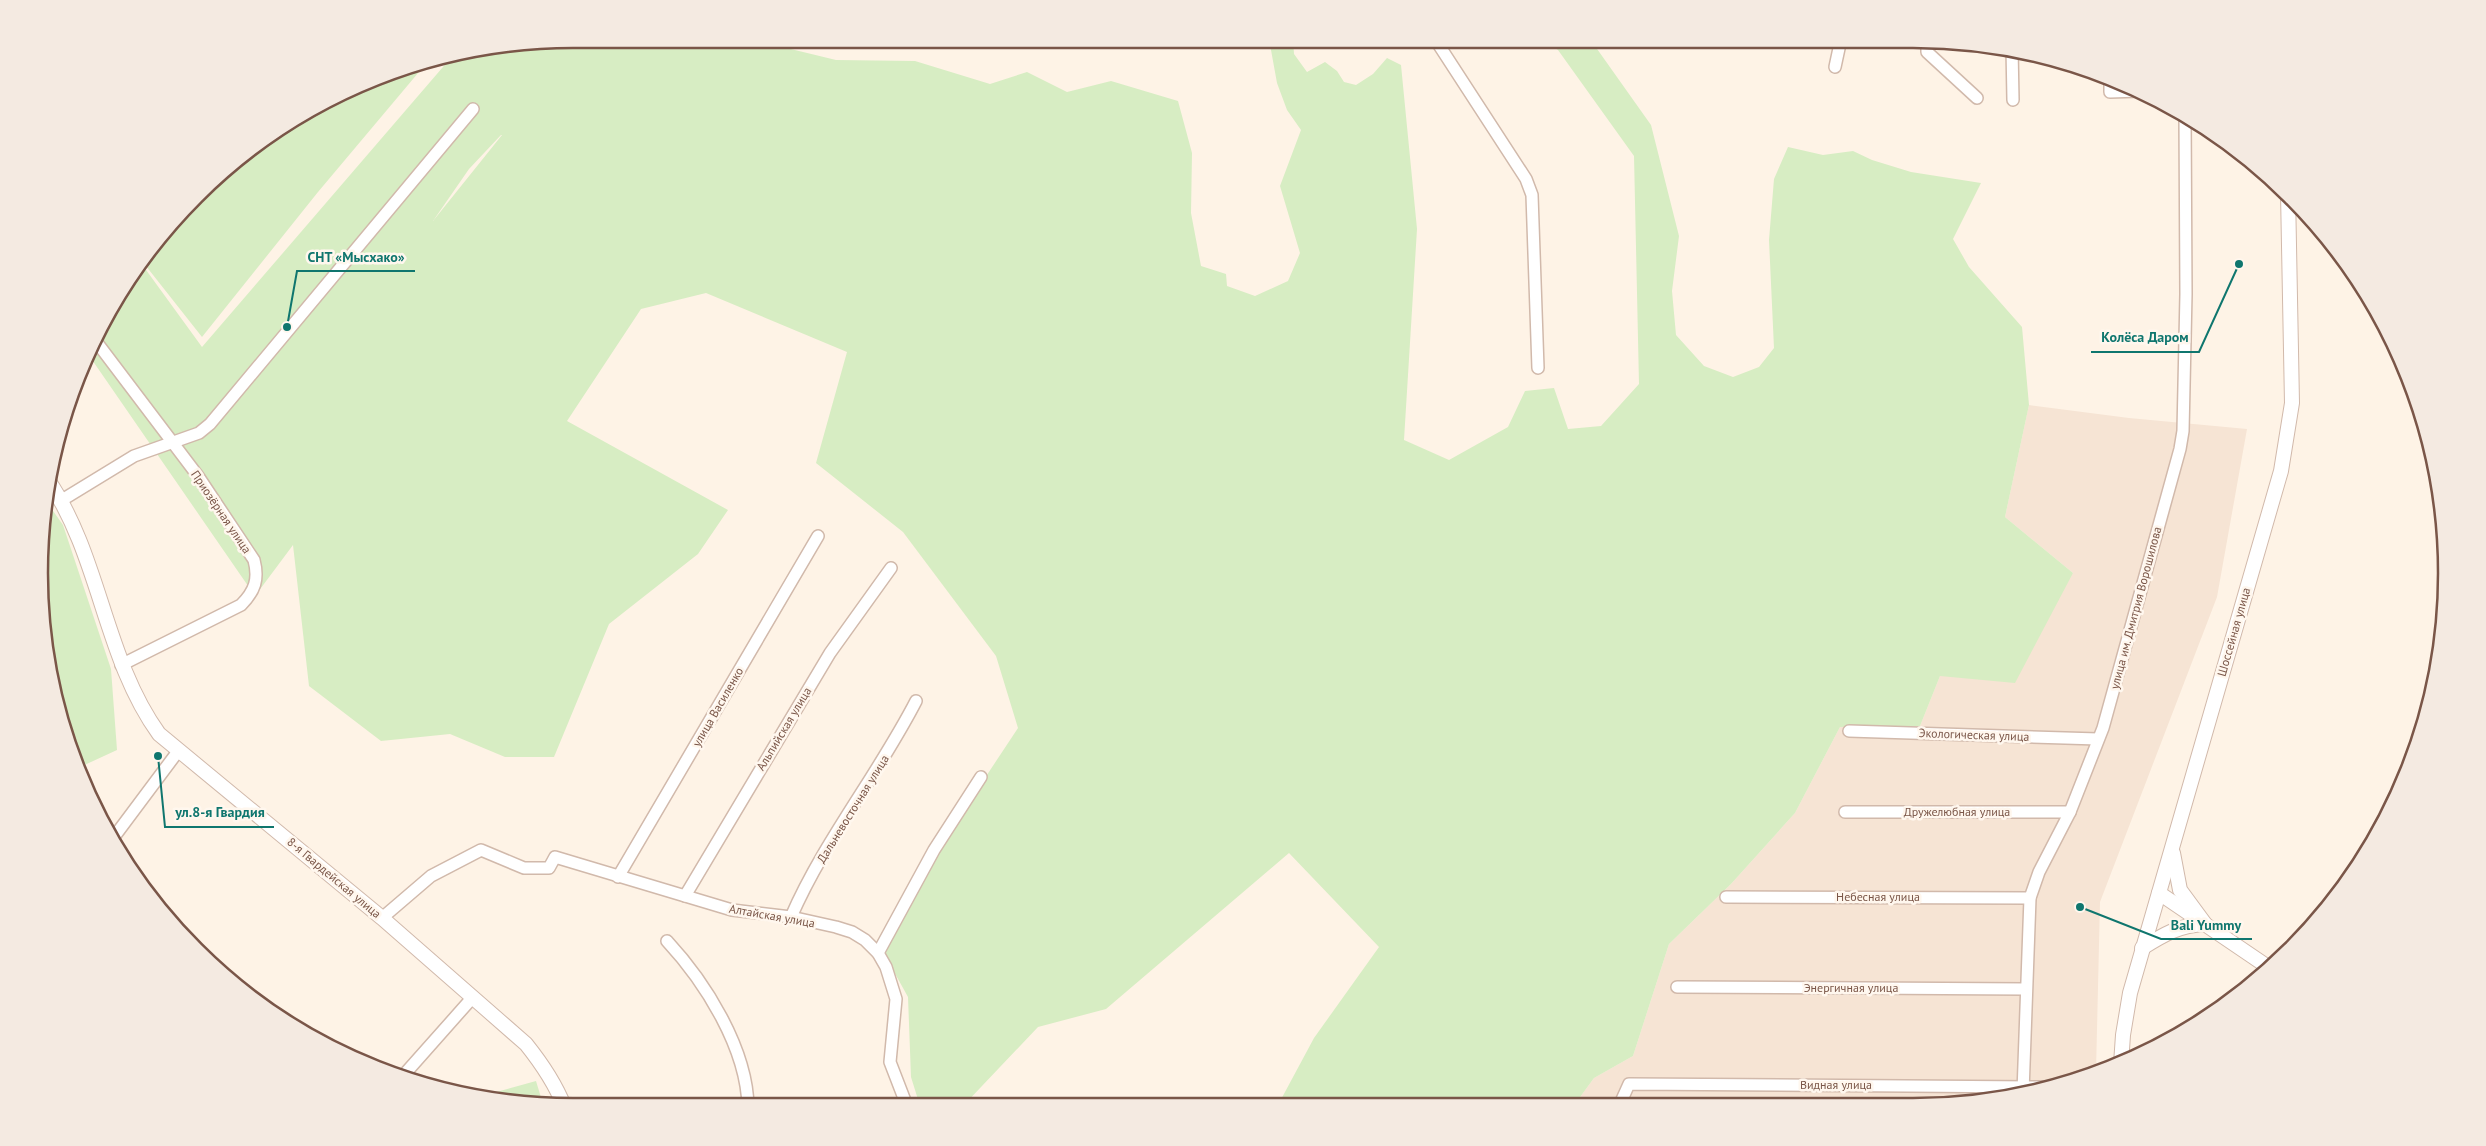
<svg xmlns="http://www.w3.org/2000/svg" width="2486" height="1146" viewBox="0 0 2486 1146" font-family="'PT Sans',sans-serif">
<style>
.residential{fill:#f6e4d4}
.green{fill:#d7edc3;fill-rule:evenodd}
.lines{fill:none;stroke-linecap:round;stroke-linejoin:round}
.minor-casing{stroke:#d1b9ab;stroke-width:14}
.tertiary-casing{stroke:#d1b9ab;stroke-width:16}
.minor{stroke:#fff;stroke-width:11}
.tertiary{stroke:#fff;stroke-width:14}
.labels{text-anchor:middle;stroke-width:5;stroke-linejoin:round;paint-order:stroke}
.street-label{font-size:12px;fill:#7a5648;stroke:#fff7ee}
.rim{fill:none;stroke:#7a5648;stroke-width:2.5}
.leader{fill:none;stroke:#0f766e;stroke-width:2}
.callout-dot{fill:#0f766e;stroke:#fff7ee;stroke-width:2}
.callout-label{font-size:14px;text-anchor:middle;font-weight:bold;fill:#0f766e;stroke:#fff7ee;stroke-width:5;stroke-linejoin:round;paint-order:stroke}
</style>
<rect width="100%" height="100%" fill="#fef3e6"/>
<!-- residential -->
<path class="residential" d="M2029 405 2129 418 2247 429 2217 597 2100 902 2096 1072 1983 1103 1575 1104 1594 1078 1633 1056 1669 944 1731 884 1795 813 1840 727 1920 726 1940 676 2073 573 2005 517Z"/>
<!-- green -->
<g class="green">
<path d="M573 39H768L766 43 836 60 915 61 990 84 1027 72 1067 92 1111 81 1178 101 1192 153 1191 213 1201 266 1226 274 1227 286 1255 296 1288 281 1300 253 1280 186 1301 130 1287 110 1277 83 1269 39H1293L1294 54 1307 72 1325 62 1337 71 1344 82 1356 85 1373 74 1387 58 1401 65 1417 229 1404 440 1449 460 1508 427 1525 391 1554 388 1568 429 1601 426 1639 384 1634 156 1558 50 1540 39H1590L1651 125 1679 236 1672 291 1676 335 1704 366 1733 377 1759 367 1774 348 1769 240 1774 179 1788 147 1823 155 1853 151 1872 160 1911 172 1981 183 1953 239 1969 267 2022 327 2029 405 2005 517 2073 573 2015 683 1940 676 1920 726 1840 727 1795 813 1731 884 1669 944 1633 1056 1594 1078 1575 1104 1278 1105 1314 1038 1379 947 1289 853 1106 1009 1038 1027 963 1106H920L911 1077 908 997 877 941 1018 728 996 656 903 532 816 463 847 352 706 293 641 309 567 421 728 510 698 554 609 624 554 757H505L450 734 381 741 309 686 293 545 255 596 88 354 110 306 141 263 202 347 455 53 469 49ZM501 135H502L433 221 469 169Z"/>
<path d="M429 60 318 192 202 337 142 261C152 248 161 233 171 221 234 148 337 84 429 60Z"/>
<path d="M46 501 63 525 111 669 117 750 78 768C54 715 39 632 39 573 39 550 43 525 46 501Z"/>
<path d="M536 1081 543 1104 475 1098Z"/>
</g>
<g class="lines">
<defs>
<g id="minor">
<path d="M1435 39 1526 179 1532 195 1538 368"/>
<path d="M1927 40V52L1977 98"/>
<path d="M2012 48 2013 100"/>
<path d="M1835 67 1841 39"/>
<path d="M2110 77V92L2140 91"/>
<path d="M95 340 198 476 254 560C259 579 255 591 241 605L121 665"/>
<path d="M62 500 134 456 199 433 210 424 473 109"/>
<path d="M1849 731 2098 739"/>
<path d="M1845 812H2070"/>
<path d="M111 841 179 750"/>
<path d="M618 877 818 536"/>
<path d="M685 896 830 653 891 568"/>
<path d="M1726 897 2030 898"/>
<path d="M791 917C824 841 878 775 916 701"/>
<path d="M382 918 431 876 481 850 524 868H549L555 857 732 910 791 917 836 927 852 932 865 940 878 953 886 967 896 999 890 1062 907 1106"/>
<path d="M667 941C705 982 747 1048 748 1107"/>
<path d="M878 953 934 850 981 777"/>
<path d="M1677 987 2026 989"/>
<path d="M402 1077 473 997"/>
<path d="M2023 1092 2030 898 2039 872 2070 812 2103 728 2180 449 2183 431 2186 294 2185 115"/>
<path d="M1620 1104 1629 1084 2042 1087"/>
</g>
<g id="tertiary">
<path d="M48 480C101 558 104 658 159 734L382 918 526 1044C542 1064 555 1083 564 1106"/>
<path d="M2159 893 2268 967"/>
<path d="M2142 948C2163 935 2179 925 2205 924L2180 890 2173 853"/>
<path d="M2121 1064 2123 1035 2130 993 2281 471 2292 403 2288 193"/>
</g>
</defs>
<!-- minor casing -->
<use href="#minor" class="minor-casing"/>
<!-- tertiary casing -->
<use href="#tertiary" class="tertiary-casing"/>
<!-- minor -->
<use href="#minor" class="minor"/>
<!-- tertiary -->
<use href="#tertiary" class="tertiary"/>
</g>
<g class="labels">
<!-- street labels -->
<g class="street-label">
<text transform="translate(221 512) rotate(56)" y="4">Приозёрная улица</text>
<text transform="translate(2136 608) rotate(-75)" y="4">улица им. Дмитрия Ворошилова</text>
<text transform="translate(2234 632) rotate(-74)" y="4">Шоссейная улица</text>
<text transform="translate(718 707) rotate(-60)" y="4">улица Василенко</text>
<text transform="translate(784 729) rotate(-59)" y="4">Альпийская улица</text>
<text transform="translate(1974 735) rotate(2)" y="4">Экологическая улица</text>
<text transform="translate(853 809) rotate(-58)" y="4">Дальневосточная улица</text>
<text x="1957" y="816">Дружелюбная улица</text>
<text transform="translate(334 878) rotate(40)" y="4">8-я Гвардейская улица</text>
<text x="1878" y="901">Небесная улица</text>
<text transform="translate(772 916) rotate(10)" y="4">Алтайская улица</text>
<text x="1851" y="992">Энергичная улица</text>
<text x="1836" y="1089">Видная улица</text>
</g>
</g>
<!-- crop -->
<path d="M0 0H2486V1146H0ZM573 48H1913A525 525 0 0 1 2438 573V573A525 525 0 0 1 1913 1098H573A525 525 0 0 1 48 573V573A525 525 0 0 1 573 48Z" fill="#f4eae1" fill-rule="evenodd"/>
<path class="rim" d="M573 48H1913A525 525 0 0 1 2438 573V573A525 525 0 0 1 1913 1098H573A525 525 0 0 1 48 573V573A525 525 0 0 1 573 48Z"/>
<!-- callouts -->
<path class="leader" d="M287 327L297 271H415M2239 264L2199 352H2091M158 756L165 827H274M2080 907L2161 939H2252"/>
<g class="callout-dot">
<circle cx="287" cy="327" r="5"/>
<circle cx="2239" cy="264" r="5"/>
<circle cx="158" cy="756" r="5"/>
<circle cx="2080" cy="907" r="5"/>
</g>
<g class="callout-label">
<text x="356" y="262">СНТ «Мысхако»</text>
<text x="2145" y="342">Колёса Даром</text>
<text x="220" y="817">ул.8-я Гвардия</text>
<text x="2206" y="930">Bali Yummy</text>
</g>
</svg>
